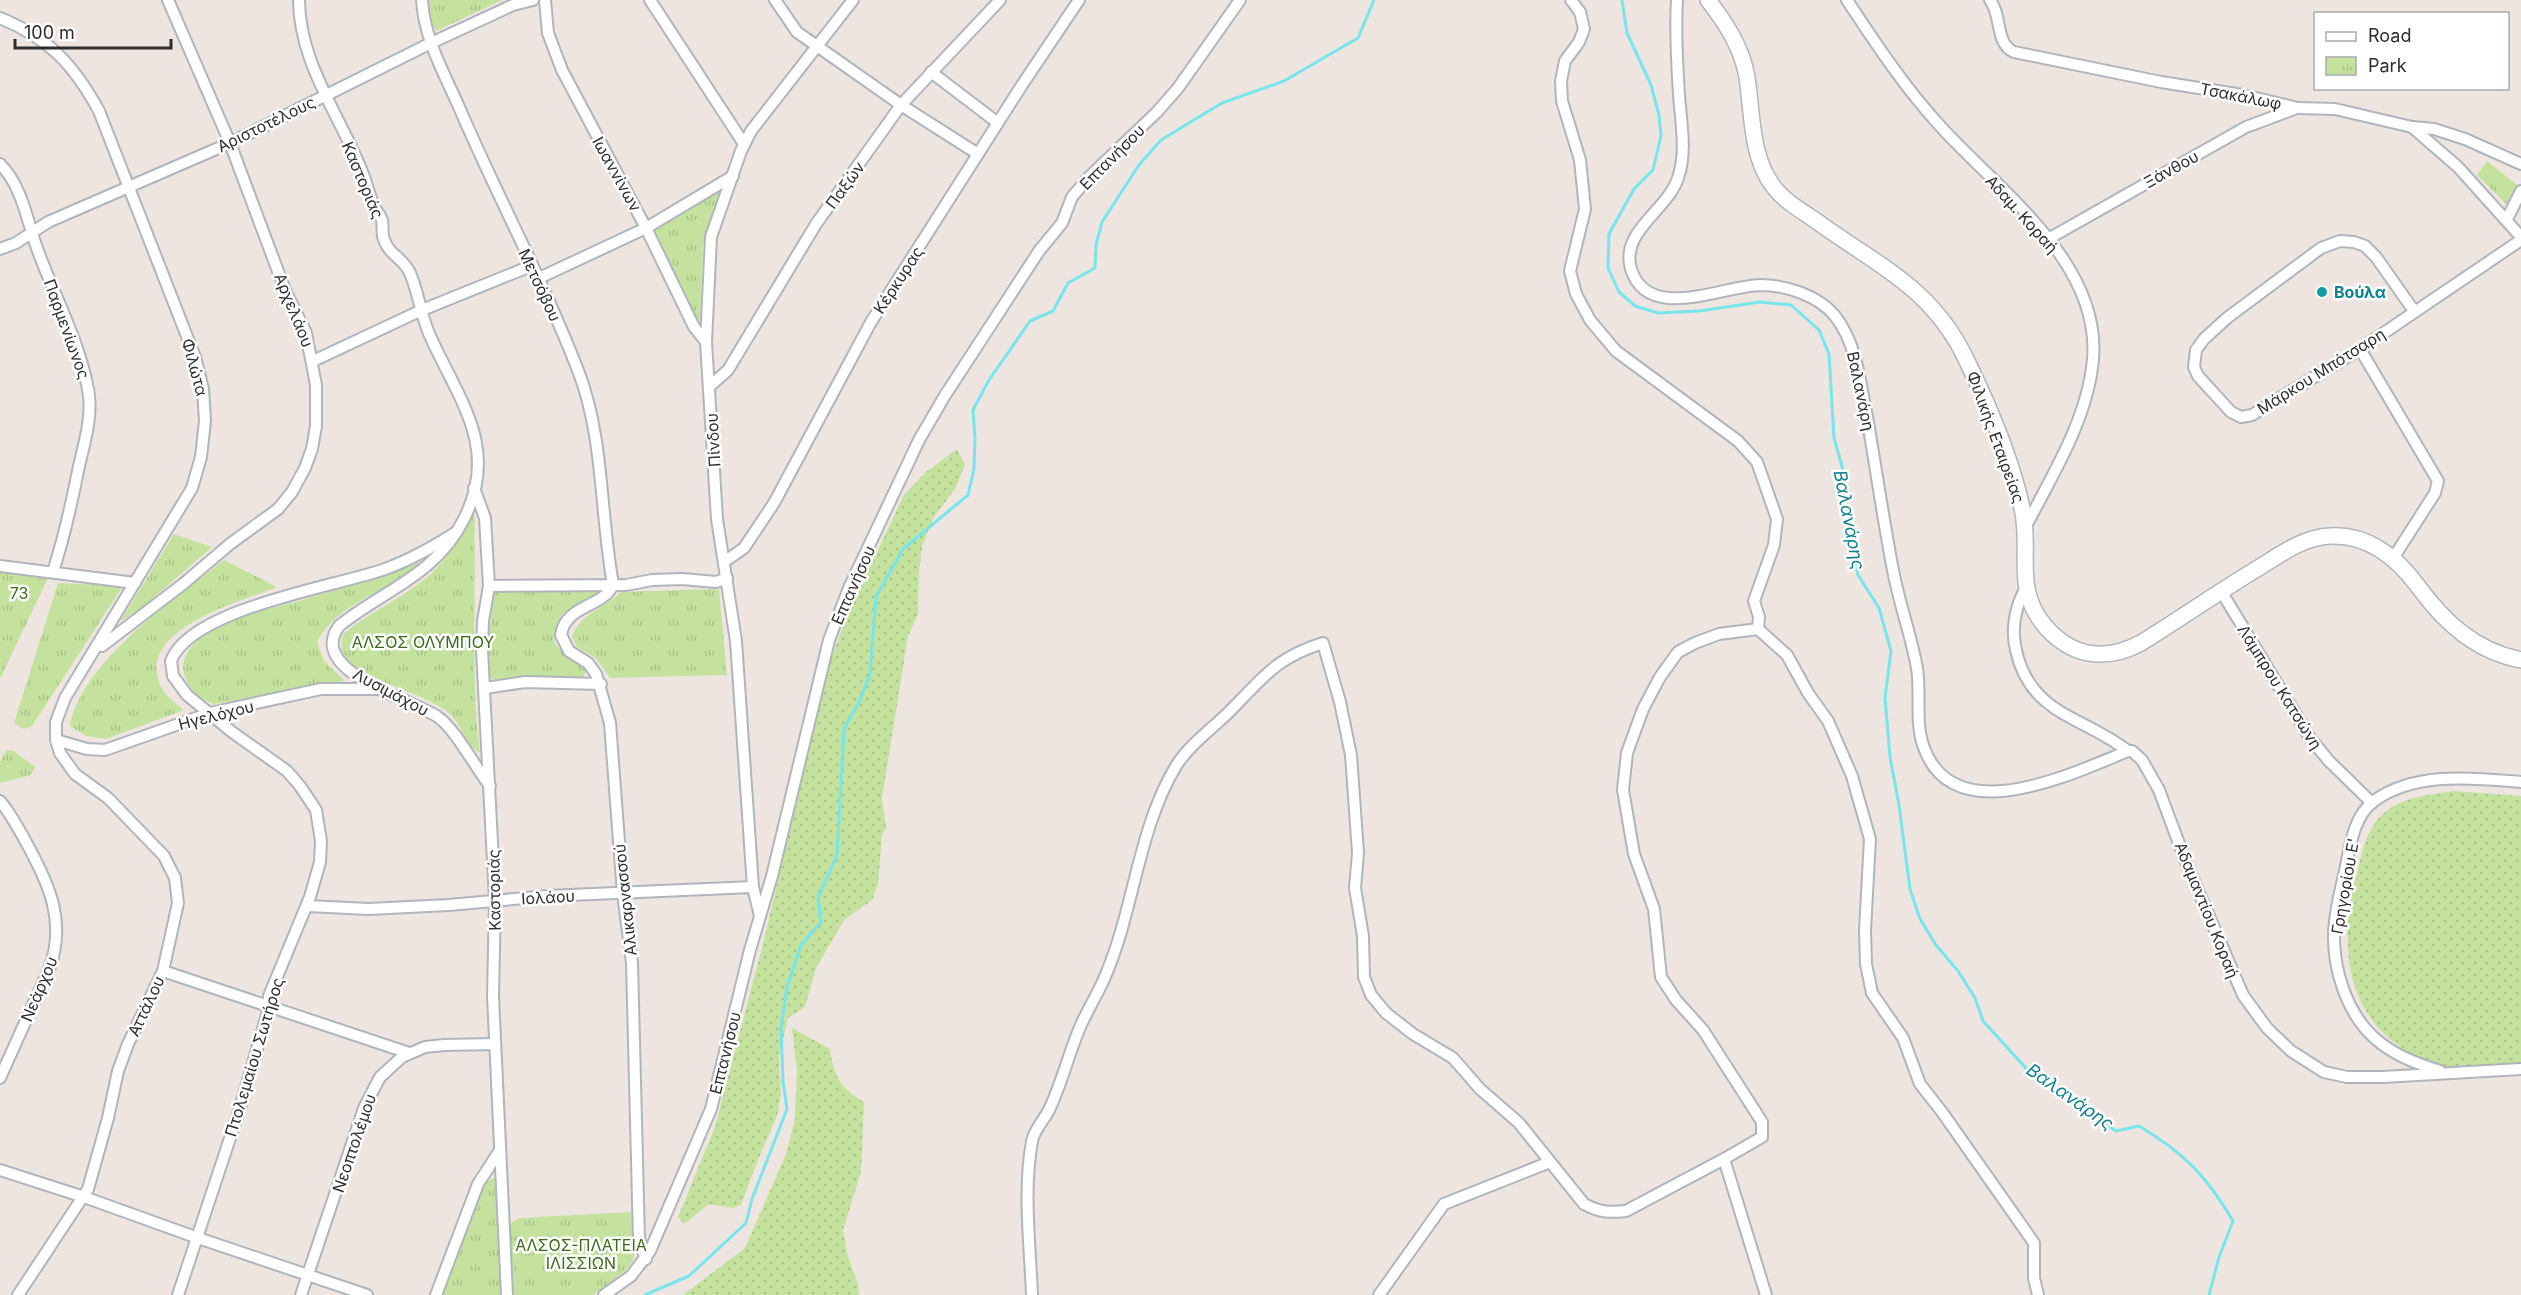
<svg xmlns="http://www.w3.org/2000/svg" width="2521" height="1295" viewBox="0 0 2521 1295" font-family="Inter,sans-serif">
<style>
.grass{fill:url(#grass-dots)}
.park{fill:url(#park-tufts)}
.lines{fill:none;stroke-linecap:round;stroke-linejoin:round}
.stream{stroke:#76e6ec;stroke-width:3}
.street-casing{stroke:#b0b5bd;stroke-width:14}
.secondary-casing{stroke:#b0b5bd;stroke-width:18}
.street{stroke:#fff;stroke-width:10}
.secondary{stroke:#fff;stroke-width:15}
.culture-dot{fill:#0f9aa8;stroke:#fff;stroke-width:2}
.labels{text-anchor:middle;stroke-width:5;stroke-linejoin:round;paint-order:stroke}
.street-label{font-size:16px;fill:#2d2d2d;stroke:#fff}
.culture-label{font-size:16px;font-weight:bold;fill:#0d838f;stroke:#fff;text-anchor:start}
.park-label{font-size:16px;fill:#3d6a1d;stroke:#fff}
.water-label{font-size:18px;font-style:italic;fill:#117e8e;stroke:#fff}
</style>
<defs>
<pattern id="grass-dots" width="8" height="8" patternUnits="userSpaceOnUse" patternTransform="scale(1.5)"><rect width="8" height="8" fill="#c4e29e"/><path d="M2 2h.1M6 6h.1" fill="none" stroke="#a9c288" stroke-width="1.8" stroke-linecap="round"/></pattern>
<pattern id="park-tufts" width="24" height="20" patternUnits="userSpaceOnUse" patternTransform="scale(1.5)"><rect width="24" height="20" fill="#c4e29e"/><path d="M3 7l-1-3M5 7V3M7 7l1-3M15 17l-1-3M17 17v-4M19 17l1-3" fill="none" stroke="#a9c288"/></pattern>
</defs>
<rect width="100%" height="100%" fill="#eee5e0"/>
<!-- grass -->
<g class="grass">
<path d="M957 449 965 465 955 489 934 517 922 546 919 572 918 614 908 636 882 798 886 828 882 834 878 885 872 900 844 920 816 968 805 1007 788 1018 779 1057 781 1094 777 1116 755 1167 741 1205 733 1208 709 1204 684 1224 678 1217 715 1127 763 944 829 663 850 609 904 495 926 472Z"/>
<path d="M2453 791 2521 796V1064C2504 1065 2458 1072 2444 1067 2348 1038 2334 956 2358 869 2364 846 2368 824 2388 810 2406 796 2431 795 2453 791Z"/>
<path d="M792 1028 830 1049C833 1075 841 1089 864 1102L861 1172 843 1230 848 1257 858 1284 859 1295H683L745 1248 786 1154 795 1119 797 1071Z"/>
</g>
<!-- park -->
<g class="park">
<path d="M429 0H502L436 31 431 23Z"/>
<path d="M2487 161 2517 185 2506 204 2477 175Z"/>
<path d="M721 190 703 245 700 319 696 321 652 230Z"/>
<path d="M474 510C477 591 470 672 480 753 465 744 462 724 449 713 425 693 359 679 344 656 340 649 342 641 343 634 366 615 392 603 416 586 444 566 460 540 474 510Z"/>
<path d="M174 534 212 547 145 605 120 622Z"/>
<path d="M224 560 277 587C242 601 149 626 157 674 160 692 170 699 184 710L106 739 86 736 70 726C82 661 174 600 224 560Z"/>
<path d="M422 562C412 569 401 577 391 583 362 601 334 611 317 642L324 661 345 681 214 704C199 698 191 692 185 677 178 658 193 642 208 632 234 615 270 609 299 601 341 589 381 576 422 562Z"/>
<path d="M0 571 48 578 0 679Z"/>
<path d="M58 583 123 586 32 726 24 729 14 723Z"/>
<path d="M595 589 598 592 561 615 554 642C564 655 572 663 587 669L583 677 490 679 489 638 494 592Z"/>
<path d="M719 589 727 675 610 678 596 658 577 647 572 637C581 612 604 609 621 592Z"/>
<path d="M6 750 14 751 35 767 31 775 0 783V762Z"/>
<path d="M495 1177 502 1295H443L478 1197 486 1182Z"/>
<path d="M631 1212C636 1266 641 1260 597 1292L593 1295H513L509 1224 519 1218Z"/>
</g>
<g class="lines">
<!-- stream -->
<g class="stream">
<path d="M1622 0 1627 33 1651 85 1659 115 1661 136 1653 170 1634 189 1609 234 1608 268 1619 292 1635 306 1658 313 1699 311 1760 302 1791 305 1819 330 1829 354 1834 438 1842 466 1851 543 1858 575 1879 608 1891 651 1885 698 1890 757 1899 805 1910 889 1920 919 1936 945 1958 971 1975 998 1983 1021 2033 1076 2116 1131 2139 1126C2184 1153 2206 1175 2233 1221L2219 1257 2209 1295"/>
<path d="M645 1295 689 1276 746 1223 752 1199 787 1109 783 1081 781 1028 787 988 801 945 821 922 818 898 837 855 844 729 860 700 870 674 876 597 903 549 968 495 974 469 975 438 973 410 989 380 1030 321 1053 311 1068 283 1095 268 1096 245 1102 222 1139 165 1161 140 1222 103 1284 81 1358 38 1374 0"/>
</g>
<defs>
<g id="street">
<path d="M299 0C299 63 341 117 363 174 367 184 369 194 373 204 375 209 380 215 382 220 384 232 380 233 387 246 392 255 405 261 410 273 419 294 421 317 431 338 459 400 499 447 465 517 437 575 385 589 339 626 306 672 412 699 438 717 456 730 475 767 490 786"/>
<path d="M422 0C424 38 444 73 459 107 497 196 544 282 579 373 604 439 600 514 613 584 606 607 565 604 561 635L569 651 588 663 596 674 610 723 623 894 632 963 639 1239 646 1259"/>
<path d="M545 0 548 33 562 70 646 228 694 327 706 342"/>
<path d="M650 0 744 144"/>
<path d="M775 0 797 32 901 105 978 154"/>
<path d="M1571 0 1580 12 1584 29 1579 42 1565 61 1561 81 1562 101 1580 160 1585 209 1570 271 1576 294 1590 320 1616 351 1738 441 1757 462 1777 519 1774 545 1754 601 1759 617 1758 629"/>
<path d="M1677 0C1675 32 1677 64 1679 95 1681 123 1687 152 1678 178 1667 211 1620 231 1631 269 1648 323 1722 286 1760 285 1785 285 1818 295 1835 316 1857 344 1860 383 1867 417 1876 468 1883 519 1893 570 1899 603 1911 635 1917 668 1921 694 1915 721 1923 745 1952 833 2073 773 2128 751"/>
<path d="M1847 0C1876 44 1905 88 1941 127 1999 191 2101 262 2093 359 2088 418 2053 474 2026 526"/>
<path d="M1990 0C2002 15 1995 44 2014 52L2161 82 2243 95 2298 108 2335 109 2412 127 2434 129 2465 139 2521 164"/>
<path d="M0 18C49 38 74 65 99 111L195 357 203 389 205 421 201 457 192 488 65 698 56 722V740L60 753 75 774 108 798 164 856 175 878 178 903 163 971 128 1044 118 1071 108 1118 88 1189 18 1295"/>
<path d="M931 72 998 123"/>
<path d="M2412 127 2458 167 2521 237"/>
<path d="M0 164C23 187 27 222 38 251 55 297 79 341 88 389 93 414 85 441 79 466 72 502 64 537 53 572"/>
<path d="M2507 219 2521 191"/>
<path d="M2048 239 2246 127 2297 108"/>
<path d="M0 249 16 243 48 222 230 143 431 43 513 5 533 0"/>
<path d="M537 279 646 228 733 176"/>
<path d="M2414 311 2376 257 2365 246 2354 242 2340 241 2321 248 2227 318 2204 339 2196 350 2194 367 2198 376 2231 412 2241 417 2252 415 2360 349 2521 240"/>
<path d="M2360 349 2438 481 2435 493 2392 560"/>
<path d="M313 361 422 310 531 266"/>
<path d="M710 386 728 370 816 224 901 105 1000 0"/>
<path d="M474 488 485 518 489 586 483 621 482 650 495 900 493 996 507 1295"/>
<path d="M724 562 744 548 774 503 871 322 1022 85 1079 0"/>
<path d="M0 566 135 583"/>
<path d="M489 586 626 585 652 580 682 579 716 582 727 578"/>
<path d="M2026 588C2015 606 2011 630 2016 650 2030 715 2083 716 2128 751H2132L2142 760 2159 790 2187 865 2243 995 2267 1028 2291 1051 2324 1072 2347 1077H2383L2521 1069"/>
<path d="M2221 591 2310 738 2329 761 2372 803"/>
<path d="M102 646 183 584 230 544 278 509 292 492 305 468 312 449 316 426V385L306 333 285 290 230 143 168 0"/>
<path d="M485 688 525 682 601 684"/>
<path d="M56 740 87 749 105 750 210 713 321 689H378"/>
<path d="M0 801C11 814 19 829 27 844 49 884 66 921 50 967L0 1078"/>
<path d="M307 906 369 909 449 905 547 896 753 887"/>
<path d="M760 916 753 887 736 641 717 519 706 342 711 237 741 151 751 131 853 0"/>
<path d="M163 971 409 1053"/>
<path d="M2440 1071C2418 1064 2396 1056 2378 1041 2345 1014 2330 962 2335 921 2337 904 2341 887 2345 871 2350 848 2353 816 2374 801 2415 771 2474 778 2521 782"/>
<path d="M1724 1159 1762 1137V1122L1703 1030 1676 1000 1661 977 1654 909 1634 854 1623 790 1627 753 1643 709 1660 677 1678 652 1695 643 1719 634 1758 629 1787 655 1808 693 1828 721 1852 776 1870 839 1865 930 1866 964 1872 993 1903 1038 1920 1084 1942 1112 2034 1243V1278L2038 1295"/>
<path d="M0 1170 84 1197 198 1238 367 1295"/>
<path d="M178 1295 239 1111 267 1015 269 996 310 897 320 862 321 841 316 810 300 786 287 771 232 732 187 695 173 676 171 661C191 608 335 587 385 569 410 560 433 547 455 533"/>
<path d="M301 1295 364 1108 380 1077 402 1057 425 1047 444 1045 495 1044"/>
<path d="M436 1295 478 1184 500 1150"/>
<path d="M604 1295 631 1276 650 1251 711 1109 750 950 772 876 829 640 849 588 919 440 944 397 1039 251 1062 223 1072 197 1090 176 1157 112 1178 88 1240 0"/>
<path d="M1032 1295C1030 1244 1023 1191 1032 1141 1034 1130 1044 1120 1049 1110 1062 1083 1069 1052 1081 1025 1089 1007 1100 990 1107 972 1134 907 1139 827 1176 766 1190 744 1212 729 1230 711 1263 678 1275 658 1323 643L1340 702 1351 755 1358 853 1355 888 1363 936 1364 977 1371 995 1386 1013 1413 1034 1453 1058 1480 1089 1519 1123 1584 1204C1599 1212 1609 1213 1626 1211L1724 1159 1766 1295"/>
<path d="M1379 1295 1444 1204 1550 1162"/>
</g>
<path id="secondary" d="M1708 0C1725 22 1740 45 1746 72 1753 109 1749 154 1773 186 1783 200 1800 210 1815 220 1876 265 1931 286 1966 359 1989 406 2011 457 2022 508 2032 551 2013 587 2044 625 2071 657 2105 662 2141 643 2181 618 2220 591 2260 567 2281 554 2304 537 2330 536 2367 534 2396 557 2417 585 2444 622 2475 651 2521 660"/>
</defs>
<!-- street casing -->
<use href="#street" class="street-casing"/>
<!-- secondary casing -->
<use href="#secondary" class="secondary-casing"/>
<!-- street -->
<use href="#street" class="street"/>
<!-- secondary -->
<use href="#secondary" class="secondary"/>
</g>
<!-- markers -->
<circle class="culture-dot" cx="2322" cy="292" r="6"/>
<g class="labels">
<!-- street labels -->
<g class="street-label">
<text transform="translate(2241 96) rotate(11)" y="6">Τσακάλωφ</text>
<text transform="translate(266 124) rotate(-26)" y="6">Αριστοτέλους</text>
<text transform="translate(1112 157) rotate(-45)" y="6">Επτανήσου</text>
<text transform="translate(2171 169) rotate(-29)" y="6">Ξάνθου</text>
<text transform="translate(617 174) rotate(61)" y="6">Ιωαννίνων</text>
<text transform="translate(363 180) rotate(67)" y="6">Καστοριάς</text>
<text transform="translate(845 185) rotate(-54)" y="6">Παξών</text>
<text transform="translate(2022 214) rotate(48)" y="6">Αδαμ. Κοραή</text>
<text transform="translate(898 280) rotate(-57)" y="6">Κέρκυρας</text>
<text transform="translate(540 285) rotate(65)" y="6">Μετσόβου</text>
<text transform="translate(294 310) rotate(68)" y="6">Αρχελάου</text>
<text transform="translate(67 329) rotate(70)" y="6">Παρμενίωνος</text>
<text transform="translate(195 367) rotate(75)" y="6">Φιλώτα</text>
<text transform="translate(2321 371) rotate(-32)" y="6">Μάρκου Μπότσαρη</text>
<text transform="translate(1861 391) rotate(78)" y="6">Βαλανάρη</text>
<text transform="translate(1996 437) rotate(70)" y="6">Φιλικής Εταιρείας</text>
<text transform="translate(713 440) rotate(-93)" y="6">Πίνδου</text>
<text transform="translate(853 585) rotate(-66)" y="6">Επτανήσου</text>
<text transform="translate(2280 687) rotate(58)" y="6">Λάμπρου Κατσώνη</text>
<text transform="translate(391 692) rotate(28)" y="6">Λυσιμάχου</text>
<text transform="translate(216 715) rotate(-14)" y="6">Ηγελόχου</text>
<text transform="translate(2345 886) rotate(-80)" y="6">Γρηγορίου Ε'</text>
<text transform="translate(494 890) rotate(-91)" y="6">Καστοριάς</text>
<text transform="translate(548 897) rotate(-3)" y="6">Ιολάου</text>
<text transform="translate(625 900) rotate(-96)" y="6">Αλικαρνασσού</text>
<text transform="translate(2207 910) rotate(68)" y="6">Αδαμαντίου Κοραή</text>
<text transform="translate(39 989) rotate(-67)" y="6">Νεάρχου</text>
<text transform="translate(146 1006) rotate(-65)" y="6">Αττάλου</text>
<text transform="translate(725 1053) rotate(-76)" y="6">Επτανήσου</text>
<text transform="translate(254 1057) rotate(-73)" y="6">Πτολεμαίου Σωτήρος</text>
<text transform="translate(354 1143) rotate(-71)" y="6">Νεοπτολέμου</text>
</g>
<!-- culture labels -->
<g class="culture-label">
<text x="2334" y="298">Βούλα</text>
</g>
<!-- park labels -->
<g class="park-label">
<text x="19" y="599">73</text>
<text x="423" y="648">ΑΛΣΟΣ ΟΛΥΜΠΟΥ</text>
<text x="581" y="1251">ΑΛΣΟΣ-ΠΛΑΤΕΙΑ<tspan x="581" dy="18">ΙΛΙΣΣΙΩΝ</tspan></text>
</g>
<!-- water labels -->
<g class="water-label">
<text transform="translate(1849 520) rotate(79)" y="6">Βαλανάρης</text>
<text transform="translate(2070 1097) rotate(35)" y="6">Βαλανάρης</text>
</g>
</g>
<!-- legend -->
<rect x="2314" y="12" width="195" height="78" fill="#ffffff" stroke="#ababab" stroke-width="1.5"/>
<rect x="2326" y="32" width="30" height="9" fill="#ffffff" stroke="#ababab" stroke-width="1.5"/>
<text x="2368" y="42" font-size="18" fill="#2d2d2d">Road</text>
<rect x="2326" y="57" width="30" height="18" fill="url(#park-tufts)" stroke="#ababab" stroke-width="1.5"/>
<text x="2368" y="72" font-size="18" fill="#2d2d2d">Park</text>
<!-- scale -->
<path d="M15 39v9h156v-9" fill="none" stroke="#2d2d2d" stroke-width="3"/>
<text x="24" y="39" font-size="18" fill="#2d2d2d" stroke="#ffffff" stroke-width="4.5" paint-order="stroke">100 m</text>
</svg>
